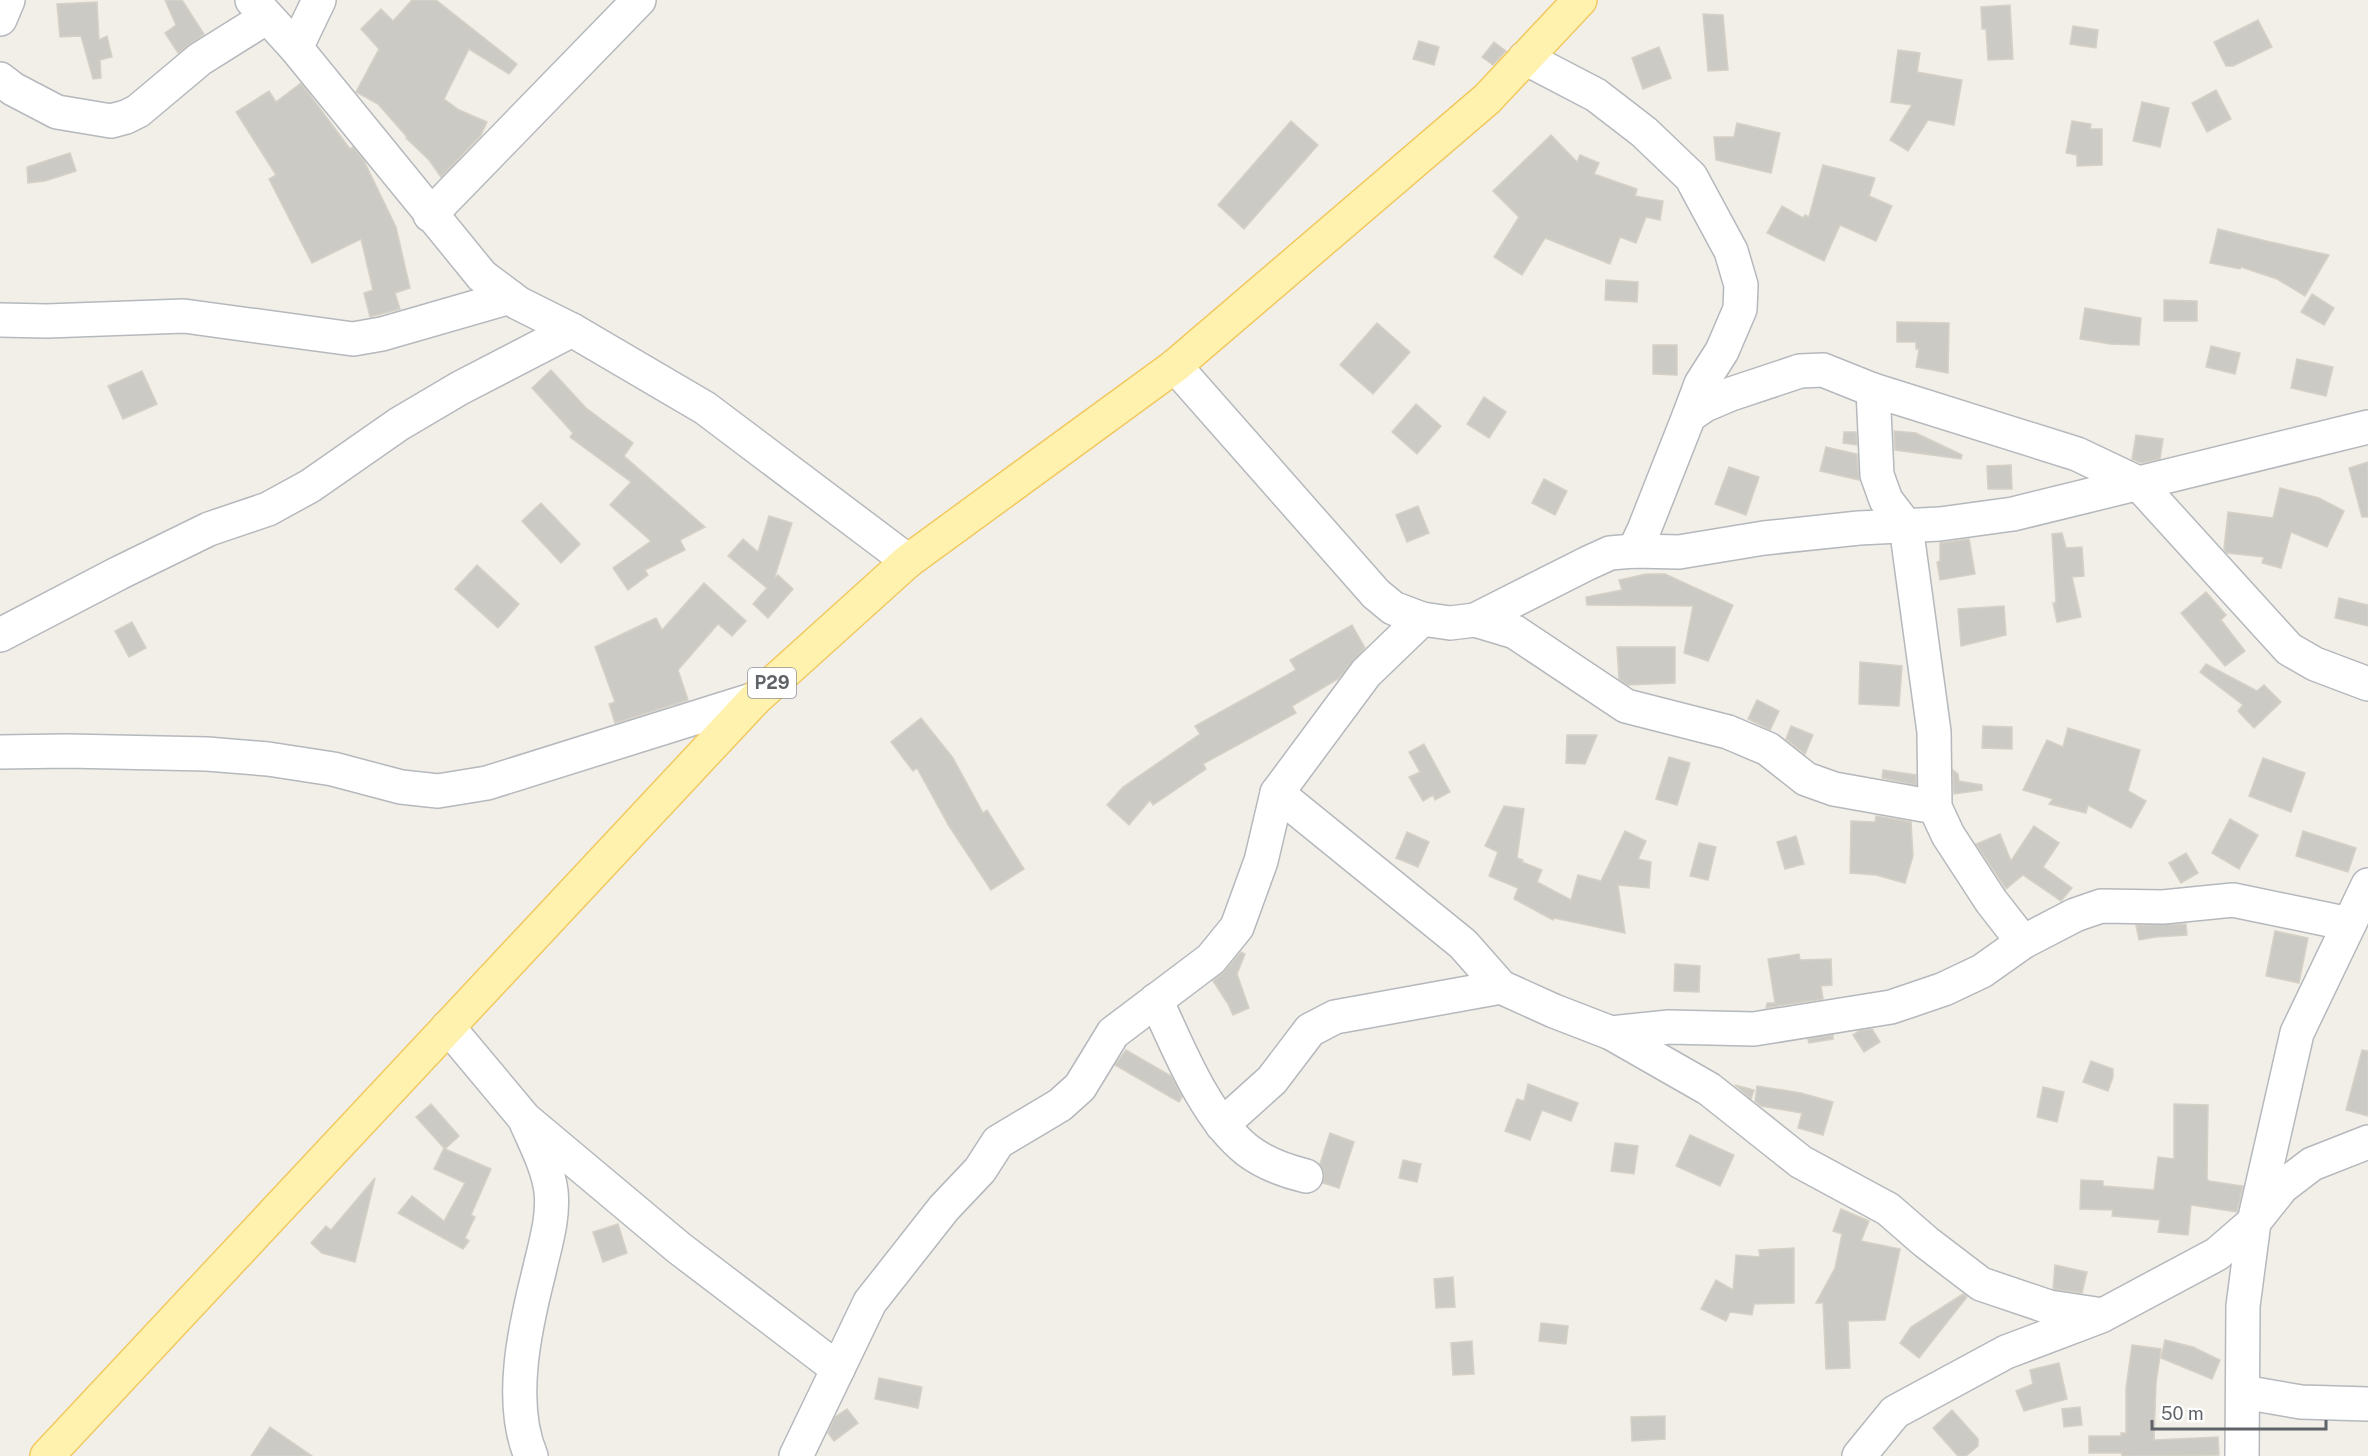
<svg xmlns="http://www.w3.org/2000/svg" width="2368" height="1456" viewBox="0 0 2368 1456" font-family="'Public Sans',sans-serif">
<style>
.building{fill:#cccac5;stroke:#d6d1c6;stroke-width:1.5}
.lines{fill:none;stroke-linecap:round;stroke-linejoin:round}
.minor-casing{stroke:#b5b8bc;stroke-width:36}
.major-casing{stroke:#f2c960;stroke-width:36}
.minor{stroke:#fff;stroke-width:33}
.major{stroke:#fff2af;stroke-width:33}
.labels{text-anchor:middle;stroke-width:6;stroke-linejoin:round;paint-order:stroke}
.shield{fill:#fff;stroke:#8f9295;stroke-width:1.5}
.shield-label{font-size:18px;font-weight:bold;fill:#5f6368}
</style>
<rect width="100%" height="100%" fill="#f1efe8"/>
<!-- building -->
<g class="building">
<path d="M165 0H182L204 34 178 53 165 33 176 25Z"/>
<path d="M412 0H436L517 64 509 74 469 49 444 99 459 110 487 122 481 135 441 177 429 160 406 138 407 137 378 104 356 92 379 49 361 29 381 9 393 21Z"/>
<path d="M97 2 99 40 107 36 112 57 100 60 101 78 93 79 81 36 60 37 57 4Z"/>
<path d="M2010 5 2013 59 1988 60 1986 29H1982L1981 7Z"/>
<path d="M1703 14 1723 15 1728 70 1708 71Z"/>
<path d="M2258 20 2272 47 2233 66H2226L2214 42Z"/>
<path d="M2073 26 2098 30 2096 48 2070 44Z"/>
<path d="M1419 41 1439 47 1434 65 1413 59Z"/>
<path d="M1494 42 1506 51 1493 65 1482 57Z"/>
<path d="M1659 47 1671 78 1643 89 1632 58Z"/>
<path d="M1898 50 1920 53 1917 72 1962 80 1954 125 1928 120 1908 151 1890 140 1912 105 1891 102Z"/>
<path d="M301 83 350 149 353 147 364 161 396 227 410 288 395 293 400 309 370 317 364 293 373 290 361 239 312 263 269 179 276 175 236 112 269 91 276 102Z"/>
<path d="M2216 90 2231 119 2207 132 2192 103Z"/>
<path d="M2142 102 2169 108 2160 147 2133 141Z"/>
<path d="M1291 121 1318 145 1244 229 1218 205Z"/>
<path d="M2072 121 2091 124 2090 129H2102V165L2077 166V155L2066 153Z"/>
<path d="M1737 123 1780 133 1771 173 1716 160 1714 137H1734Z"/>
<path d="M1551 135 1577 162 1580 155 1599 163 1594 174 1637 189 1635 196 1663 201 1660 220 1646 217 1636 243 1620 237 1610 264 1545 238 1522 275 1494 257 1519 217 1493 191Z"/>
<path d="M70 153 76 171 45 181 28 183 27 167Z"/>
<path d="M1823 165 1875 178 1869 196 1892 206 1876 241 1840 225 1824 261 1767 233 1782 206 1803 218 1805 215 1809 217Z"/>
<path d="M2218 229 2266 241 2329 255 2305 296 2277 279 2241 267 2240 269 2210 263Z"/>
<path d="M1606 280 1638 282 1637 302 1605 300Z"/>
<path d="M2312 294 2334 308 2324 325 2301 312Z"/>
<path d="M2164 300 2197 301V321H2164Z"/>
<path d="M2085 308 2141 318 2139 345 2110 344 2080 339Z"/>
<path d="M1897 322 1949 323 1948 373 1916 367 1919 349H1916V342H1897Z"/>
<path d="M1377 323 1410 352 1373 394 1340 365Z"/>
<path d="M1653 345H1677V375L1653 374Z"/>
<path d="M2211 346 2240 353 2235 374 2206 367Z"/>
<path d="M2297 359 2333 367 2326 396 2291 388Z"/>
<path d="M551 370 586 408 633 443 624 456 705 527 680 540 685 550 645 570 648 575 628 590 613 568 651 541 610 505 631 482 570 437 573 433 532 388Z"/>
<path d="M142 371 157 404 123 419 108 386Z"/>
<path d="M1484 397 1506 412 1489 438 1467 424Z"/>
<path d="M1416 404 1441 426 1417 454 1392 432Z"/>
<path d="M1894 431 1916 433 1962 455 1961 459 1895 450Z"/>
<path d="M1844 432H1856L1857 445 1843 443Z"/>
<path d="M2136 435 2163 439 2160 459 2141 463 2132 459Z"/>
<path d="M1826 447 1857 454 1859 480 1820 471Z"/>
<path d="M2368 462V517H2362L2349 468Z"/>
<path d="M2011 465 2012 489H1988L1987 466Z"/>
<path d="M1729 467 1759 477 1746 515 1715 504Z"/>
<path d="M1544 479 1567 491 1555 515 1532 503Z"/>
<path d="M2280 488 2319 498 2344 511 2327 547 2291 532 2281 568 2262 563 2264 557 2227 553 2224 549 2228 512 2273 518Z"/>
<path d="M541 503 580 544 561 563 522 521Z"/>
<path d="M1418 506 1429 533 1407 542 1396 515Z"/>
<path d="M769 516 792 523 774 579 778 575 793 589 768 618 753 604 767 588 728 556 743 539 758 552Z"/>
<path d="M2062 533 2066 548 2082 547 2084 576 2072 577 2081 617 2057 622 2053 603H2056L2052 534Z"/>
<path d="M1969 539 1975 574 1940 580 1937 562 1940 561V543Z"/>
<path d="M477 565 519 604 498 628 455 589Z"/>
<path d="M1646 574H1665L1733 605 1708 661 1684 653 1693 606 1587 605 1586 597 1622 590 1619 580Z"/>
<path d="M704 583 746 621 732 636 718 624 678 670 688 700 615 723 609 704 615 702 595 647 656 618 662 630Z"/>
<path d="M2206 592 2226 615 2221 620 2245 651 2225 666 2181 613Z"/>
<path d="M2339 598 2368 605V626L2335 618Z"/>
<path d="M2004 606 2006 635 1961 646 1958 609Z"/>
<path d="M132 622 146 648 129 657 115 631Z"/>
<path d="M1352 625 1365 648 1338 679 1292 706 1296 713 1203 764 1206 769 1153 805 1150 800 1129 825 1107 805 1123 787 1200 734 1195 726 1296 670 1290 660Z"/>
<path d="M1617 647H1675V683L1628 685 1619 679Z"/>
<path d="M1860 662 1902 666 1899 706 1859 704Z"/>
<path d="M2206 664 2257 691 2264 685 2281 702 2254 728 2238 711 2243 705 2200 672Z"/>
<path d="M1757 700 1779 711 1770 730 1748 719Z"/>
<path d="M921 718 953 758 983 813 987 810 1024 869 991 890 949 826 917 768 913 771 891 742Z"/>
<path d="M1791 726 1813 735 1805 754 1786 739Z"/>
<path d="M1983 726 2012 727V749L1982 748Z"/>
<path d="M2068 728 2140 750 2128 791 2146 801 2131 828 2088 805 2086 813 2049 804 2053 799 2023 790 2047 740 2063 747Z"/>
<path d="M1567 735H1597L1585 764 1566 763Z"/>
<path d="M1424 744 1450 792 1435 800 1433 795 1423 801 1409 777 1420 772 1409 752Z"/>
<path d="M1669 757 1690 763 1677 805 1656 799Z"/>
<path d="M2263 758 2305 773 2291 812 2249 796Z"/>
<path d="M1883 770 1916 775V785L1882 778Z"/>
<path d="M1953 770 1958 774 1959 781 1982 785V790L1954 794Z"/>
<path d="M1504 806 1524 809 1517 858 1523 860 1522 862 1542 870 1537 882 1571 900 1578 875 1601 881 1625 831 1646 841 1638 859 1651 862 1649 888 1618 885 1625 933 1554 918 1553 920 1514 899 1518 888 1489 876 1498 852 1485 846Z"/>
<path d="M1876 816 1911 822 1913 856 1905 883 1876 875 1850 873 1851 821 1875 822Z"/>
<path d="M2230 819 2258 835 2239 869 2212 853Z"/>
<path d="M2034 826 2059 843 2043 867 2072 888 2061 901 2023 875 2006 889 1976 844 2000 834 2011 861Z"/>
<path d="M2303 831 2356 848 2348 872 2296 856Z"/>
<path d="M1407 832 1429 842 1418 867 1396 858Z"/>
<path d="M1796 836 1804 864 1785 869 1777 842Z"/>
<path d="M1699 843 1716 847 1708 880 1690 876Z"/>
<path d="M2186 853 2198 873 2181 883 2169 863Z"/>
<path d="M2186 924 2187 935 2156 937 2139 940 2136 925Z"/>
<path d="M2275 931 2308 938 2299 983 2266 976Z"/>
<path d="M1241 952 1245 954 1237 974 1249 1008 1233 1015 1228 1004 1213 981 1225 971Z"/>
<path d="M1799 954 1800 960 1831 959 1832 985 1821 986 1823 999 1766 1008 1767 1003H1775L1768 959Z"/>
<path d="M1675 964 1700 966 1699 992 1674 991Z"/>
<path d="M1872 1029 1880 1042 1864 1052 1853 1035 1859 1031Z"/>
<path d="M1833 1035V1039L1809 1043 1808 1039Z"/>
<path d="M1126 1050 1171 1076 1182 1097 1179 1102 1115 1065Z"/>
<path d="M2362 1050 2368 1051V1116L2346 1110Z"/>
<path d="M2091 1061 2113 1069V1077L2108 1091 2083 1082Z"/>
<path d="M1528 1084 1578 1103 1571 1121 1542 1110 1530 1140 1505 1131 1517 1099 1524 1101Z"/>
<path d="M1735 1085 1754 1090 1751 1099Z"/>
<path d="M1757 1086 1801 1093 1833 1102 1823 1135 1798 1128 1802 1113 1761 1106 1755 1101Z"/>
<path d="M2043 1087 2064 1092 2057 1122 2037 1117Z"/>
<path d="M431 1104 459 1136 445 1149 491 1169 471 1215 475 1217 465 1238 469 1241 463 1249 398 1213 412 1196 444 1221 465 1183 434 1169 444 1148 416 1117Z"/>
<path d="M2174 1104 2208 1105 2207 1179 2209 1181 2243 1186 2237 1212 2191 1205 2188 1235 2158 1232 2160 1220 2112 1216 2113 1210 2080 1209 2081 1180 2103 1181V1186L2154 1190 2158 1157 2174 1159Z"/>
<path d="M1330 1133 1354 1142 1339 1188 1323 1183 1324 1172 1320 1164Z"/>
<path d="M1690 1135 1734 1155 1720 1186 1676 1166Z"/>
<path d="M1615 1143 1638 1146 1634 1174 1611 1171Z"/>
<path d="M1403 1160 1421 1164 1417 1182 1399 1178Z"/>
<path d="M375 1178 355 1262 322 1253 311 1243 326 1226 331 1230Z"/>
<path d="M1841 1209 1869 1221 1861 1241 1900 1249 1885 1320 1848 1321 1850 1368 1826 1369 1823 1303H1816L1835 1268 1842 1234 1833 1231Z"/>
<path d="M618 1224 627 1253 603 1262 593 1232Z"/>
<path d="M1794 1248V1303L1754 1304 1752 1315 1730 1312 1726 1321 1701 1309 1716 1280 1733 1290 1736 1255 1760 1257 1759 1250Z"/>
<path d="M2055 1265 2087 1272 2082 1293 2053 1289Z"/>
<path d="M1453 1277 1455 1307 1436 1308 1434 1279Z"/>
<path d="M1963 1294 1967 1297 1919 1358 1900 1343 1911 1327Z"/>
<path d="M1541 1323 1568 1326 1566 1344 1539 1341Z"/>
<path d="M2165 1340 2193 1347 2220 1360 2212 1379 2161 1358Z"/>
<path d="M1472 1341 1474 1374 1453 1375 1451 1343Z"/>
<path d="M2132 1345 2161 1349 2156 1383 2154 1440 2218 1437 2219 1455 2122 1456V1453H2089V1436H2121V1433H2126V1388Z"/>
<path d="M2059 1363 2067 1399 2024 1411 2016 1391 2033 1384 2030 1370Z"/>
<path d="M879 1378 922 1387 918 1408 875 1399Z"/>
<path d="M2080 1407 2082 1425 2064 1427 2062 1409Z"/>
<path d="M847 1409 858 1423 834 1441 828 1433 835 1417Z"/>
<path d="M1952 1410 1978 1439V1446L1966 1456H1958L1933 1428Z"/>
<path d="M1665 1416V1439L1632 1441 1631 1417Z"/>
<path d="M270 1427 312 1456H251Z"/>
</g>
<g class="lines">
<defs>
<g id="minor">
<path d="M252 0 296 48 482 276 518 303 572 330 705 408 908 561"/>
<path d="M0 19 8 0"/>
<path d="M296 48 319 0"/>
<path d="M1525 58 1596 95 1644 132 1691 177 1731 251 1741 285 1740 309 1722 351 1701 384 1689 416"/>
<path d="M0 79 13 89 57 112 111 121 126 117 138 111 200 59 267 17"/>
<path d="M430 215 639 0"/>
<path d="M0 320 47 321 184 316 353 339 382 334 510 297"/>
<path d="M1175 366 1376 594 1393 608 1422 619 1450 623 1475 620 1588 563 1610 553 1634 551 1679 552 1764 538 1859 528 1940 524 2013 514 2368 427"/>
<path d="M1873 390 1877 475 1886 500 1906 526 1934 732 1935 807 1948 835 1991 901 2023 942"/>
<path d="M1634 551 1644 530 1689 416 1705 405 1731 394 1800 371 1823 370 1873 390 2077 454 2138 483 2289 649 2315 664 2368 684"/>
<path d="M1475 620 1515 632 1626 706 1728 732 1768 749 1806 779 1834 789 1935 807"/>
<path d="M0 635 119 573 209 529 268 509 310 486 399 424 460 388 572 330"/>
<path d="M0 752 67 751 207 754 268 759 333 769 401 787 438 791 487 783 755 699"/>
<path d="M1277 793 1463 944 1501 987 1554 1011 1611 1033 1709 1089 1801 1162 1888 1209 1926 1242 1981 1284 2049 1307 2103 1315 2217 1254 2254 1222 2282 1187 2312 1164 2368 1142"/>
<path d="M1156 1000C1178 1047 1205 1117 1247 1150 1264 1163 1285 1171 1306 1176"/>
<path d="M448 1027 525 1119 679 1248 838 1369"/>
<path d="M1611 1033 1669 1027 1754 1029 1891 1007 1944 989 1982 971 2023 942 2075 915 2101 906 2163 907 2233 900 2349 924"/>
<path d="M526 1122C535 1143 548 1167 551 1191 554 1218 545 1245 539 1272 525 1327 508 1402 531 1456"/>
<path d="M1222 1125 1272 1080 1310 1030 1335 1017 1501 987"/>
<path d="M2243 1392 2301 1402 2368 1404"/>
<path d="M796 1456 870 1302 944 1208 980 1170 998 1142 1060 1105 1080 1087 1113 1033 1211 959 1237 927 1261 861 1277 793 1366 673 1422 619"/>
<path d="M1859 1456 1895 1412 2006 1352 2101 1316"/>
<path d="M2242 1456 2243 1306 2254 1222 2297 1033 2368 885"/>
</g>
<path id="major" d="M47 1456 755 699 908 561 1175 366 1487 99 1580 0"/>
</defs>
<!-- minor casing -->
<use href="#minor" class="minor-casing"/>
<!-- major casing -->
<use href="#major" class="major-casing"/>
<!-- minor -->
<use href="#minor" class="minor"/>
<!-- major -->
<use href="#major" class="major"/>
</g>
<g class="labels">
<!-- shield labels -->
<rect class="shield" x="748" y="668" width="48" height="30" rx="4.5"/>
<g class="shield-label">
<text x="772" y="689">P29</text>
</g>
</g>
<!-- scale -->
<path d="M2152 1420v9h174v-9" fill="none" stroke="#5f6368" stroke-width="3"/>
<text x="2161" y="1420" font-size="18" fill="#5f6368" stroke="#ffffff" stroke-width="4.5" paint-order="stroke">50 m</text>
</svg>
